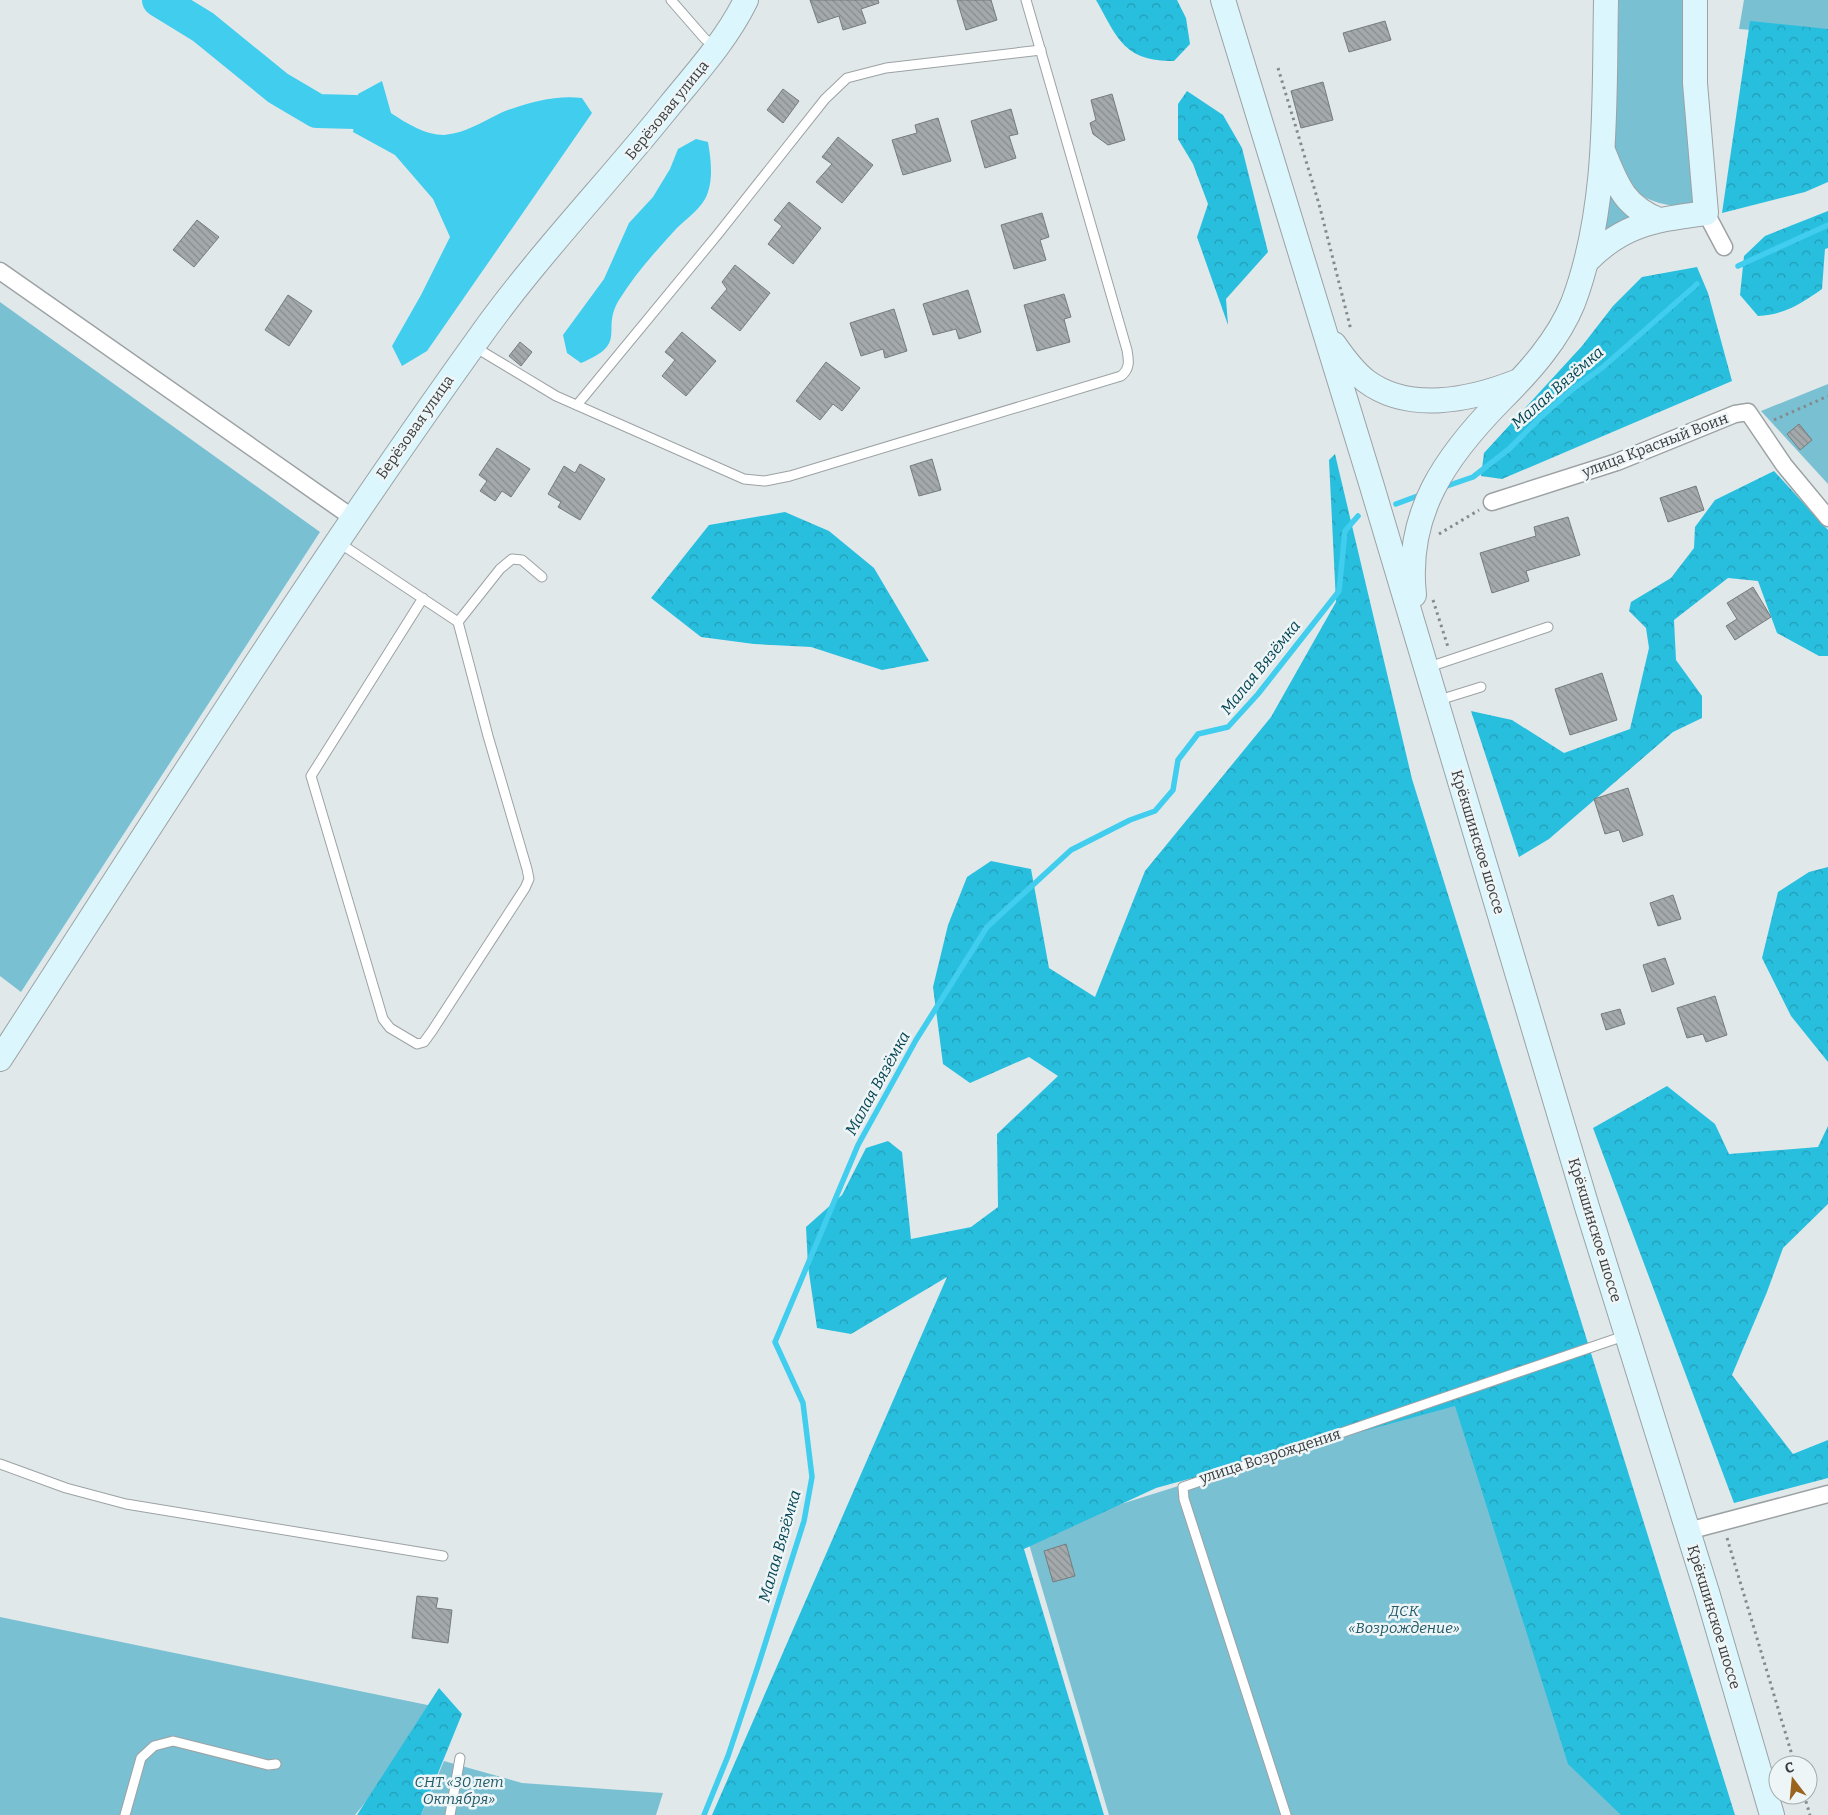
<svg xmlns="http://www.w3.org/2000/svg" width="1828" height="1815" viewBox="0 0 1828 1815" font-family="Bitter,serif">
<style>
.green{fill:#7ac0d3}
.forest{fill:url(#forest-crowns)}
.water{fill:#40cdee}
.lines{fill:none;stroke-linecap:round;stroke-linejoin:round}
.stream{stroke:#40cdee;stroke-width:5.5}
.river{stroke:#40cdee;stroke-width:34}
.building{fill:url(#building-back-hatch);stroke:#767c7e}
.lane-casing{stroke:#9ca2a4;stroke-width:11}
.street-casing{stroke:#9ca2a4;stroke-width:19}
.secondary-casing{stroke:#9ca2a4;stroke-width:26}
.path{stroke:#858a8b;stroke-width:3;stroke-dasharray:2.5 4;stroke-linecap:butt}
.lane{stroke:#fff;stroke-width:9}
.street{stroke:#fff;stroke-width:16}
.secondary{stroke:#dcf6fd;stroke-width:24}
.labels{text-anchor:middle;stroke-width:5;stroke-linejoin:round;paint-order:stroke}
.street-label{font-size:15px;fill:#3a3c3d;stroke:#eef5f7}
.park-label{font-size:15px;font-style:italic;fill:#225a68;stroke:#eef5f7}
.water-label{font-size:16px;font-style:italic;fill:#054553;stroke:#eef5f7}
</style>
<defs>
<pattern id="forest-crowns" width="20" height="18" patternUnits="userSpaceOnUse" patternTransform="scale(1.25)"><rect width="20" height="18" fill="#28bfdf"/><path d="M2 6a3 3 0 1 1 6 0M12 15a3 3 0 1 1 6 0" fill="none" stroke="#239cb6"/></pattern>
<pattern id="building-back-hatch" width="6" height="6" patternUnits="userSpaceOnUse" patternTransform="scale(1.25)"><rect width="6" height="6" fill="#a4aaac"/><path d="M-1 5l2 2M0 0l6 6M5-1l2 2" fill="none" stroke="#878c8d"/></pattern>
</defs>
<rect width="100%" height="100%" fill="#e1e8ea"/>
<!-- green -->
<g class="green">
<path d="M1619 0H1690L1702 206C1649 209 1618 194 1613 136Z"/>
<path d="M1744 0H1828V36L1739 29Z"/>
<path d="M1604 169 1637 215 1599 244Z"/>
<path d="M0 302 320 532 21 992 0 976Z"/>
<path d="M1828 384V484L1761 411Z"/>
<path d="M1530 1375 1678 1815H1109L1026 1534Z"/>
<path d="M0 1617 442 1708 355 1815H0Z"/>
<path d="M444 1761 522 1783 663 1793 656 1815H421Z"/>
</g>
<!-- forest -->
<g class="forest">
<path d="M1096 0H1177L1186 18 1190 44 1174 61C1124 61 1118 39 1096 0Z"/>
<path d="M1750 21 1828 29V182L1805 192 1722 213Z"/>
<path d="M1187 91 1223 115 1242 148 1268 252 1226 299 1228 325 1197 237 1208 204 1193 164 1178 139V104Z"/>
<path d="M1828 211V248L1825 249 1822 289C1801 304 1783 315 1758 316L1740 295 1744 256 1765 236Z"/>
<path d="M1697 267 1708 293 1732 381 1502 479 1481 476 1484 453 1582 346 1613 306 1642 277Z"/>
<path d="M1335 454 1412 779 1735 1815H1621L1568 1764 1455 1406 1156 1488 1024 1549 1104 1815H712L947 1277 851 1334 817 1328 808 1266 806 1227 842 1195 866 1148 888 1141 902 1152 911 1239 971 1227 998 1207 997 1134 1058 1076 1029 1057 970 1083 943 1064 933 987 948 925 967 877 991 861 1031 869 1049 968 1095 997 1145 871 1271 717 1336 602 1329 460Z"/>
<path d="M1774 471 1828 530V656H1819L1777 633 1758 581 1728 578 1674 620 1676 660 1702 696V718L1673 732 1549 839 1519 857 1471 711 1512 720 1564 753 1630 729 1649 648 1646 628 1629 611 1631 602 1671 578 1694 548 1695 527 1715 500Z"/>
<path d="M785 512 829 531 874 568 929 661 882 670 811 647 754 644 701 637 651 598 709 525Z"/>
<path d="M1828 867V1062L1791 1016 1762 958 1778 892 1809 872Z"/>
<path d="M1667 1086 1715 1124 1729 1154 1818 1147 1828 1126V1204L1783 1248 1767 1292 1732 1375 1793 1454 1828 1440V1478L1734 1503 1593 1128Z"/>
<path d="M439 1688 462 1714 421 1815H357Z"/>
</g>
<!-- water -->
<g class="water">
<path d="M382 81 391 113C406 123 425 135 444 135 470 133 488 117 511 109 533 101 559 95 582 98L592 113 427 351 402 366 392 346 421 295 450 237 433 199 395 155 353 132 358 94Z"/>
<path d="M696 139 708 142C711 160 714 182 705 199 699 210 685 220 676 229 655 252 635 274 619 300 600 331 630 343 581 363L567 353 563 335 604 279 629 223 653 197 670 169 678 149Z"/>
</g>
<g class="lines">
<!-- stream -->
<g class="stream">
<path d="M1738 266 1828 225"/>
<path d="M1441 488 1473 477 1509 449 1542 416 1573 389 1603 367 1697 284"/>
<path d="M1396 504 1423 494"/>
<path d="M704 1815 728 1756 758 1666 804 1521 812 1477 803 1403 775 1342 858 1145 916 1040 987 927 1071 850 1130 820 1155 811 1173 790 1178 760 1198 734 1228 727 1258 694 1339 591 1345 531 1358 516"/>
</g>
<!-- river -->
<path class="river" d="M159 0 203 27 278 88 317 111 355 112"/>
</g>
<!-- building -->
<g class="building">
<path d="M810 0H878L879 3 861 9 866 23 843 30 839 16 818 23Z"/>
<path d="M957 0H991L997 20 966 30Z"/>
<path d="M1385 21 1391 40 1349 52 1343 33Z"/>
<path d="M1323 82 1333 120 1301 128 1291 91Z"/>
<path d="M783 89 799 101 783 123 767 110Z"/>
<path d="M1112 94 1125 140 1108 145 1093 134 1090 123 1096 120 1091 100Z"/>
<path d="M1011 109 1018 134 1009 136 1016 158 985 168 971 121Z"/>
<path d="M938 118 951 161 903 175 892 140 917 133 915 125Z"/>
<path d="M838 137 873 165 842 203 816 182 832 164 822 157Z"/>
<path d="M789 202 821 228 793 264 768 244 782 226 774 220Z"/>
<path d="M1042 213 1049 237 1040 240 1046 260 1014 269 1001 225Z"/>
<path d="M197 220 219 237 194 267 173 250Z"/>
<path d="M735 265 770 293 740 331 711 308 727 289 722 282Z"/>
<path d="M968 290 981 332 959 339 956 329 933 335 923 304Z"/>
<path d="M1064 294 1071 317 1064 319 1070 342 1037 351 1024 305Z"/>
<path d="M288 295 312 311 289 346 265 330Z"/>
<path d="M894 309 907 351 885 358 883 349 861 356 850 323Z"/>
<path d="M682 332 716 361 686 396 662 376 675 360 665 352Z"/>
<path d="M520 342 532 352 521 366 509 356Z"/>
<path d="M826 362 860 388 842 411 833 404 820 420 796 401Z"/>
<path d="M1799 424 1812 440 1800 450 1787 434Z"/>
<path d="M497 448 530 469 511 497 502 491 495 501 480 491 487 481 479 475Z"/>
<path d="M932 459 941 490 919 496 910 466Z"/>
<path d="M580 464 605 479 580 520 558 507 561 502 548 494 564 466 575 473Z"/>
<path d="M1696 486 1704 510 1668 522 1660 498Z"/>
<path d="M1568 517 1580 555 1526 571 1529 581 1492 593 1480 553 1536 536 1534 527Z"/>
<path d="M1753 587 1771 617 1735 640 1726 626 1737 619 1727 603Z"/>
<path d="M1602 673 1617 720 1570 735 1555 689Z"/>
<path d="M1628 788 1643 835 1623 842 1619 830 1605 834 1594 799Z"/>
<path d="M1673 895 1681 919 1658 926 1650 903Z"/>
<path d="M1665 958 1674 984 1652 992 1643 965Z"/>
<path d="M1715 996 1727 1035 1706 1042 1703 1034 1687 1038 1677 1008Z"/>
<path d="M1620 1009 1625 1024 1606 1030 1601 1014Z"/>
<path d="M1066 1544 1075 1576 1053 1582 1044 1551Z"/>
<path d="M417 1596 438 1598 436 1608 452 1610 448 1643 412 1638Z"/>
</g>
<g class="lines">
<defs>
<g id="lane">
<path d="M671 0 705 39 717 47"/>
<path d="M473 346 556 396 744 479 765 481 790 476 1121 376C1130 369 1129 361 1127 350L1026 0"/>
<path d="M577 405 718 234 825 99 847 78 886 68 1041 50"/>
<path d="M338 542 458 622 488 736 527 869 529 879 525 888 432 1031 424 1042 417 1044 390 1028 383 1019 311 776 423 598"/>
<path d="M458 622 500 569 512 559 522 560 542 577"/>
<path d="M1426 668 1548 627"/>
<path d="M1436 701 1481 687"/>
<path d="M0 1464 66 1488 126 1504 443 1556"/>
<path d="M125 1815 141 1758 154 1746 173 1741 268 1765 276 1764"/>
<path d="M450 1815 460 1758"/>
<path d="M1286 1815 1184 1499 1183 1487 1627 1335"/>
</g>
<g id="street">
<path d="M1706 213 1724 247"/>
<path d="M0 271 353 518"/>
<path d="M1492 502 1617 462 1735 414 1748 412 1784 465 1828 518"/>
<path d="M1688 1531 1828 1494"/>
</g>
<g id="secondary">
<path d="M1223 0 1371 483 1587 1207 1707 1592 1772 1815"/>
<path d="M1604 153C1617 185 1624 206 1659 220"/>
<path d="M1587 261C1624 223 1656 220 1706 213L1695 83V0"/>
<path d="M1334 344C1343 357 1353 371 1366 381 1409 413 1470 400 1516 382"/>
<path d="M1414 595C1405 513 1446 456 1501 400 1529 372 1558 340 1573 303 1609 208 1604 100 1606 0"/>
<path d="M0 1059C156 818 309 575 476 342 535 258 606 185 670 105 697 72 727 39 746 0"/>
</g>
</defs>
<!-- lane casing -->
<use href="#lane" class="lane-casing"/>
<!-- street casing -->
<use href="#street" class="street-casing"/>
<!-- secondary casing -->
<use href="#secondary" class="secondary-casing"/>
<!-- path -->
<g class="path">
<path d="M1278 68 1319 204 1351 330"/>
<path d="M1774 420 1828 396"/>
<path d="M1439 534 1479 510"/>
<path d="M1433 600 1448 647"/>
<path d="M1727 1538 1795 1765"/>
<path d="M1804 1795 1810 1815"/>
</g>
<!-- lane -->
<use href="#lane" class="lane"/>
<!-- street -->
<use href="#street" class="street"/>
<!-- secondary -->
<use href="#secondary" class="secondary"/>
</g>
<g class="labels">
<!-- street labels -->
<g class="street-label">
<text transform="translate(667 110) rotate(-51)" y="5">Берёзовая улица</text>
<text transform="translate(415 427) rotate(-55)" y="5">Берёзовая улица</text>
<text transform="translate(1655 445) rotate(-21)" y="5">улица Красный Воин</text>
<text transform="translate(1478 842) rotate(73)" y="5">Крёкшинское шоссе</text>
<text transform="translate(1595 1230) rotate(73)" y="5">Крёкшинское шоссе</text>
<text transform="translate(1270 1456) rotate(-18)" y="5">улица Возрождения</text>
<text transform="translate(1714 1617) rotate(73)" y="5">Крёкшинское шоссе</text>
</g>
<!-- park labels -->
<g class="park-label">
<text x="1404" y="1616">ДСК<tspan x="1404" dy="17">«Возрождение»</tspan></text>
<text x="459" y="1787">СНТ «30 лет<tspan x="459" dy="17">Октября»</tspan></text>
</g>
<!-- water labels -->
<g class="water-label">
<text transform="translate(1557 387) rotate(-41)" y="6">Малая Вязёмка</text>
<text transform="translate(1260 667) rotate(-51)" y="6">Малая Вязёмка</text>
<text transform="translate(877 1083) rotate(-61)" y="6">Малая Вязёмка</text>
<text transform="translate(779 1546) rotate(-74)" y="6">Малая Вязёмка</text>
</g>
</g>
<!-- north arrow -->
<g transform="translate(1793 1780) rotate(344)"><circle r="24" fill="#eef5f7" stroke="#a6abad"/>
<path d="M0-4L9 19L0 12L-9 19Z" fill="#9a631e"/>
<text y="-8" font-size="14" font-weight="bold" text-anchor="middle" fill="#3a3c3d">С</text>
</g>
</svg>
